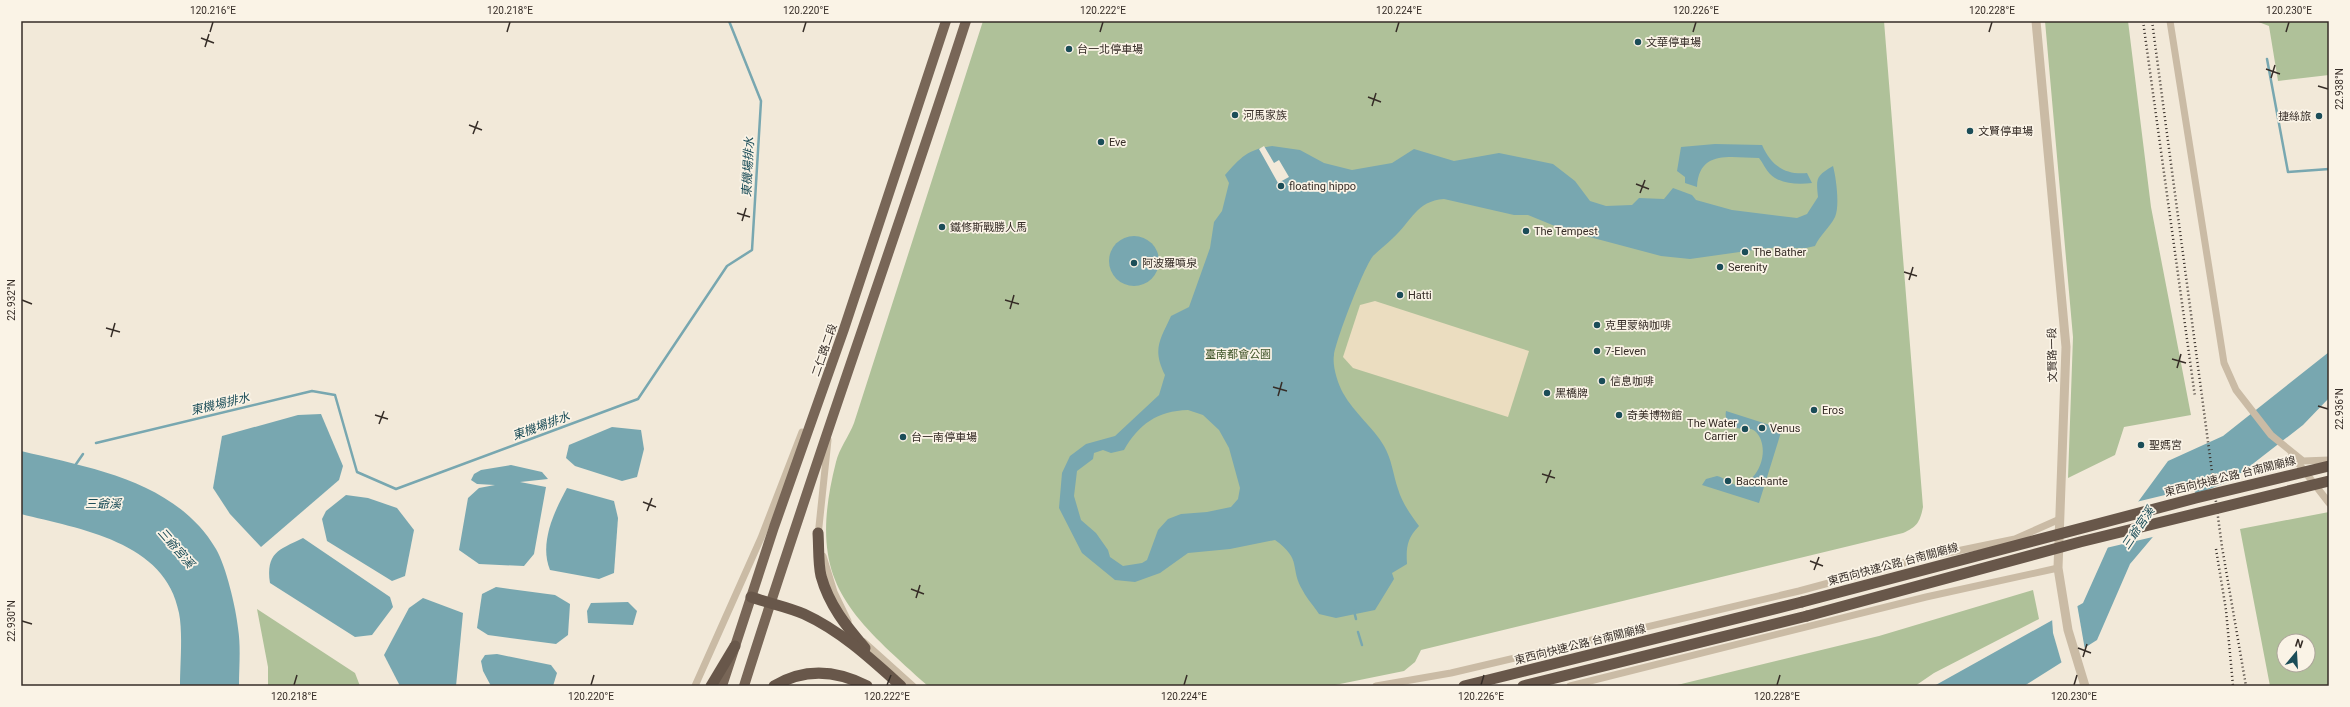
<svg xmlns="http://www.w3.org/2000/svg" width="2350" height="707" viewBox="0 0 2350 707" font-family="Roboto,'Noto Sans TC',sans-serif">
<style>
.green{fill:#afc199;fill-rule:evenodd}
.plaza{fill:#ebddc0}
.water{fill:#78a7b0;fill-rule:evenodd}
.pier{fill:#f2e9d9}
.lines{fill:none;stroke-linecap:round;stroke-linejoin:round}
.stream{stroke:#78a7b0;stroke-width:2.5}
.minor{stroke:#cabba5;stroke-width:7}
.tertiary{stroke:#cabba5;stroke-width:9}
.primary{stroke:#786657;stroke-width:10}
.trunk{stroke:#68574a;stroke-width:11}
.rail{stroke:#362d27;stroke-width:2.5;stroke-dasharray:1 3;stroke-linecap:butt}
.trunk-bridge{stroke:#68574a;stroke-width:11}
.ticks{fill:none;stroke:#362d27;stroke-width:1.5}
.poi-dot{fill:#1b4d58;stroke:#faf3e6;stroke-width:1.5}
.labels{text-anchor:middle;stroke-width:3.5;stroke-linejoin:round;paint-order:stroke}
.poi-label{font-size:11px;fill:#362d27;stroke:#faf3e6;text-anchor:start}
.street-label{font-size:11px;fill:#362d27;stroke:#faf3e6}
.park-label{font-size:11px;fill:#40552a;stroke:#faf3e6}
.water-label{font-size:12px;font-style:italic;fill:#1b4d58;stroke:#faf3e6}
.neatline{fill:none;stroke:#362d27;stroke-width:1.5}
.ticks-label{font-size:10px;text-anchor:middle;fill:#362d27}
</style>
<rect width="100%" height="100%" fill="#f2e9d9"/>
<!-- green -->
<g class="green">
<path d="M983 21H1884L1923 507C1920 522 1917 527 1903 533L1421 650 1415 662 1404 671 1330 686H928C846 612 806 580 836 462 839 449 849 436 854 423Z"/>
<path d="M2045 21H2128L2151 207 2191 415 2124 427 2115 455 2068 478 2073 337Z"/>
<path d="M2256 21H2329V75L2278 81 2269 26Z"/>
<path d="M2329 512V686H2270L2240 529ZM2284 641H2308V665H2284Z"/>
<path d="M2033 590 2039 619 1934 673 1915 686H1673L1879 636Z"/>
<path d="M257 609 355 673 360 686H268V667Z"/>
</g>
<!-- plaza -->
<path class="plaza" d="M1375 301 1529 351 1508 417 1353 368 1343 357 1360 305Z"/>
<!-- water -->
<g class="water">
<path d="M1715 144 1762 145C1771 165 1784 175 1807 173L1812 183C1798 185 1780 184 1770 174 1766 170 1763 163 1759 158 1731 158 1699 149 1697 187L1685 183V177L1677 171 1681 147Z"/>
<path d="M1272 146 1300 150 1324 163 1352 170 1392 163 1414 149 1454 161 1499 153 1553 164 1575 181 1590 201 1606 206 1632 205 1639 198 1664 199 1673 188 1692 195 1696 200 1732 210 1797 218 1807 214 1818 197C1816 178 1816 176 1833 166 1836 177 1840 206 1835 217 1830 227 1820 235 1815 246L1806 248H1768L1690 259 1661 256 1567 231 1528 215H1514L1444 199C1416 201 1412 221 1393 238 1387 244 1379 250 1373 256 1364 267 1336 340 1334 355 1332 366 1338 384 1343 393 1354 413 1373 427 1384 446 1392 460 1393 474 1398 489 1402 503 1411 515 1419 526 1407 538 1406 548 1407 564L1392 573 1394 579 1375 610 1336 618 1319 614C1314 606 1307 599 1303 591 1289 568 1303 560 1275 540L1230 549 1188 553 1160 573 1135 582 1115 580 1082 553 1059 508 1062 473 1070 456 1086 444 1115 436 1159 395 1165 375C1152 349 1160 340 1171 316L1189 307 1210 248 1214 222 1222 211 1229 183 1225 175C1240 158 1248 149 1272 146ZM1188 410 1203 415 1219 430 1229 448 1240 488 1238 499 1231 507 1207 512 1181 514 1168 519 1158 530 1147 560 1142 563 1123 566 1110 557 1108 550 1096 533 1081 520 1074 496 1077 471 1093 459 1094 453 1103 450 1111 453 1124 450C1139 424 1157 411 1188 410Z"/>
<circle cx="1134" cy="261" r="25"/>
<path d="M2329 352V398L2303 425 2232 480 2185 499 2130 564 2097 640 2024 686H1934L2083 603 2113 536 2168 461 2223 436Z"/>
<path d="M1726 411 1782 429 1759 503 1702 485 1706 479 1717 476C1726 478 1732 488 1742 484 1761 478 1770 447 1756 432 1749 425 1738 432 1730 425 1726 421 1725 416 1726 411Z"/>
<path d="M321 414 343 466 339 480 261 547 230 514 213 488 222 436 298 415Z"/>
<path d="M612 427 641 430 644 449 637 477 622 481 575 466 566 458 569 445Z"/>
<path d="M21 451C91 468 176 481 216 549 226 566 236 608 238 628 241 647 239 667 239 686H180C180 664 183 633 179 613 166 541 79 529 21 514Z"/>
<path d="M511 465 542 472 548 479 520 482 546 487 534 554 524 566 479 564 459 550 468 498 479 488 495 485 477 484 471 480 474 474 481 470Z"/>
<path d="M567 488 614 501 618 518 614 573 599 579 550 570C539 543 554 512 567 488Z"/>
<path d="M346 495 368 498 397 508 414 530 405 576 392 581 327 541 322 519 326 511Z"/>
<path d="M303 538 390 597 393 607 372 635 355 637 270 583C266 553 278 550 303 538Z"/>
<path d="M496 587 555 595 570 604 568 635 556 644 488 635 477 628 482 594Z"/>
<path d="M423 598 463 613 456 686H400L384 655 409 608Z"/>
<path d="M628 602 637 611 633 625 588 623 587 611 591 603Z"/>
<path d="M497 654 551 665 557 673 553 686H491L483 671 481 661 485 655Z"/>
</g>
<!-- pier -->
<g class="pier">
<path d="M1264 146 1274 163 1279 160 1289 177 1278 183 1259 149Z"/>
<path d="M2194 488 2196 497 2186 501 2157 536 2106 548 2112 535 2136 502Z"/>
<path d="M2077 604 2085 650 2062 664 2053 633 2052 618Z"/>
</g>
<g class="lines">
<!-- stream -->
<g class="stream">
<path d="M2267 59 2288 172 2329 169"/>
<path d="M96 443 312 391 335 395 357 472 396 489 638 399 727 266 752 250 761 101 729 21"/>
<path d="M74 467 83 454"/>
<path d="M1354 611 1356 619"/>
<path d="M1358 632 1362 645"/>
</g>
<!-- minor -->
<g class="minor">
<path d="M2170 21 2224 363 2236 390 2271 435 2303 461 2329 460"/>
<path d="M2292 455 2329 503"/>
<path d="M818 536 828 440"/>
<path d="M823 556 834 592 848 621"/>
<path d="M864 642 913 686"/>
<path d="M695 686 761 538 802 432"/>
<path d="M1376 686 1451 673 1799 591 1918 559 2015 539 2060 519"/>
<path d="M1570 686 1926 597 2058 568"/>
</g>
<!-- tertiary -->
<path class="tertiary" d="M2036 21 2066 347 2058 568 2068 630 2085 686"/>
<!-- primary -->
<g class="primary">
<path d="M722 686 774 527 844 329 946 21"/>
<path d="M744 686C814 463 894 243 966 21"/>
</g>
<!-- trunk -->
<g class="trunk">
<path d="M818 533C819 547 818 563 821 576 829 605 846 626 865 648"/>
<path d="M751 597C768 603 788 607 804 614 841 631 871 659 901 686"/>
<path d="M711 686 735 646"/>
<path d="M774 686C804 668 836 670 867 686"/>
<path d="M1464 686 1802 602"/>
<path d="M1523 686 1807 616"/>
</g>
<!-- rail -->
<g class="rail">
<path d="M2143 21 2195 397"/>
<path d="M2152 21 2222 547 2246 686"/>
<path d="M2216 549 2226 610 2233 686"/>
</g>
<!-- trunk-bridge -->
<g class="trunk-bridge">
<path d="M1802 602 2196 498 2329 466"/>
<path d="M1807 616 2080 542 2329 481"/>
</g>
</g>
<!-- ticks -->
<path class="ticks" d="M210 32 213 22M507 32 510 22M803 32 806 22M1100 32 1103 22M1396 32 1399 22M1693 32 1696 22M1989 32 1992 22M2286 32 2289 22M201 38 214 43M205 47 209 34M2266 69 2280 74M2271 78 2275 65M2318 86 2328 89M1368 97 1381 102M1372 106 1376 93M469 125 482 130M473 134 478 121M1636 184 1649 189M1640 193 1645 180M737 213 750 217M742 221 746 208M1904 272 1917 276M1909 280 1913 267M22 300 32 304M1005 300 1019 304M1010 309 1014 295M106 328 120 332M111 337 115 323M2172 359 2186 363M2177 368 2181 354M1273 387 1287 391M1278 396 1282 382M2318 406 2328 409M375 415 388 419M379 424 384 411M1542 474 1555 478M1546 483 1551 470M643 502 656 507M647 511 652 498M1810 561 1823 566M1814 570 1819 557M911 589 924 594M916 598 920 585M22 621 32 624M2078 648 2091 653M2083 657 2087 644M294 685 297 675M591 685 594 675M887 685 891 675M1184 685 1187 675M1481 685 1484 675M1777 685 1780 675M2074 685 2077 675"/>
<!-- markers -->
<g class="poi-dot">
<circle cx="1638" cy="42" r="4"/>
<circle cx="1069" cy="49" r="4"/>
<circle cx="1235" cy="115" r="4"/>
<circle cx="2319" cy="116" r="4"/>
<circle cx="1970" cy="131" r="4"/>
<circle cx="1101" cy="142" r="4"/>
<circle cx="1281" cy="186" r="4"/>
<circle cx="942" cy="227" r="4"/>
<circle cx="1526" cy="231" r="4"/>
<circle cx="1745" cy="252" r="4"/>
<circle cx="1134" cy="263" r="4"/>
<circle cx="1720" cy="267" r="4"/>
<circle cx="1400" cy="295" r="4"/>
<circle cx="1597" cy="325" r="4"/>
<circle cx="1597" cy="351" r="4"/>
<circle cx="1602" cy="381" r="4"/>
<circle cx="1547" cy="393" r="4"/>
<circle cx="1814" cy="410" r="4"/>
<circle cx="1619" cy="415" r="4"/>
<circle cx="1762" cy="428" r="4"/>
<circle cx="1745" cy="429" r="4"/>
<circle cx="903" cy="437" r="4"/>
<circle cx="2141" cy="445" r="4"/>
<circle cx="1728" cy="481" r="4"/>
</g>
<g class="labels">
<!-- poi labels -->
<g class="poi-label">
<text x="1646" y="46">文華停車場</text>
<text x="1077" y="53">台一北停車場</text>
<text x="1243" y="119">河馬家族</text>
<text x="2311" y="120" text-anchor="end">捷絲旅</text>
<text x="1978" y="135">文賢停車場</text>
<text x="1109" y="146">Eve</text>
<text x="1289" y="190">floating hippo</text>
<text x="950" y="231">鐵修斯戰勝人馬</text>
<text x="1534" y="235">The Tempest</text>
<text x="1753" y="256">The Bather</text>
<text x="1142" y="267">阿波羅噴泉</text>
<text x="1728" y="271">Serenity</text>
<text x="1408" y="299">Hatti</text>
<text x="1605" y="329">克里蒙納咖啡</text>
<text x="1605" y="355">7-Eleven</text>
<text x="1610" y="385">信息咖啡</text>
<text x="1555" y="397">黑橋牌</text>
<text x="1822" y="414">Eros</text>
<text x="1627" y="419">奇美博物館</text>
<text x="1737" y="427" text-anchor="end">The Water<tspan x="1737" dy="13">Carrier</tspan></text>
<text x="1770" y="432">Venus</text>
<text x="911" y="441">台一南停車場</text>
<text x="2149" y="449">聖媽宮</text>
<text x="1736" y="485">Bacchante</text>
</g>
<!-- street labels -->
<g class="street-label">
<text transform="translate(824 350) rotate(-71)" y="4">二仁路二段</text>
<text transform="translate(2052 355) rotate(-91)" y="4">文賢路一段</text>
<text transform="translate(2230 476) rotate(-14)" y="4">東西向快速公路 台南關廟線</text>
<text transform="translate(1893 564) rotate(-15)" y="4">東西向快速公路 台南關廟線</text>
<text transform="translate(1580 644) rotate(-14)" y="4">東西向快速公路 台南關廟線</text>
</g>
<!-- park labels -->
<g class="park-label">
<text x="1238" y="358">臺南都會公園</text>
</g>
<!-- water labels -->
<g class="water-label">
<text transform="translate(748 167) rotate(-87)" y="4">東機場排水</text>
<text transform="translate(220 404) rotate(-13)" y="4">東機場排水</text>
<text transform="translate(541 426) rotate(-20)" y="4">東機場排水</text>
<text x="103" y="508">三爺溪</text>
<text transform="translate(2138 528) rotate(-56)" y="4">三爺宮溪</text>
<text transform="translate(176 548) rotate(49)" y="4">三爺宮溪</text>
</g>
</g>
<!-- border -->
<rect width="2350" height="707" fill="none" stroke="#faf3e6" stroke-width="44"/>
<!-- north arrow -->
<g transform="translate(2296 653) rotate(18)"><circle r="19" fill="#faf3e6" stroke="#aca49a"/>
<path d="M0-3L7 15L0 10L-7 15Z" fill="#1b4d58"/>
<text y="-6" font-size="11" font-weight="bold" text-anchor="middle" fill="#362d27">N</text>
</g>
<rect x="22" y="22" width="2306" height="663" class="neatline"/>
<g class="ticks-label">
<text x="213" y="14">120.216°E</text>
<text x="510" y="14">120.218°E</text>
<text x="806" y="14">120.220°E</text>
<text x="1103" y="14">120.222°E</text>
<text x="1399" y="14">120.224°E</text>
<text x="1696" y="14">120.226°E</text>
<text x="1992" y="14">120.228°E</text>
<text x="2289" y="14">120.230°E</text>
<text transform="translate(2339 89) rotate(-90)" y="4">22.938°N</text>
<text transform="translate(11 300) rotate(-90)" y="4">22.932°N</text>
<text transform="translate(2339 409) rotate(-90)" y="4">22.936°N</text>
<text transform="translate(11 621) rotate(-90)" y="4">22.930°N</text>
<text x="294" y="700">120.218°E</text>
<text x="591" y="700">120.220°E</text>
<text x="887" y="700">120.222°E</text>
<text x="1184" y="700">120.224°E</text>
<text x="1481" y="700">120.226°E</text>
<text x="1777" y="700">120.228°E</text>
<text x="2074" y="700">120.230°E</text>
</g>
</svg>
